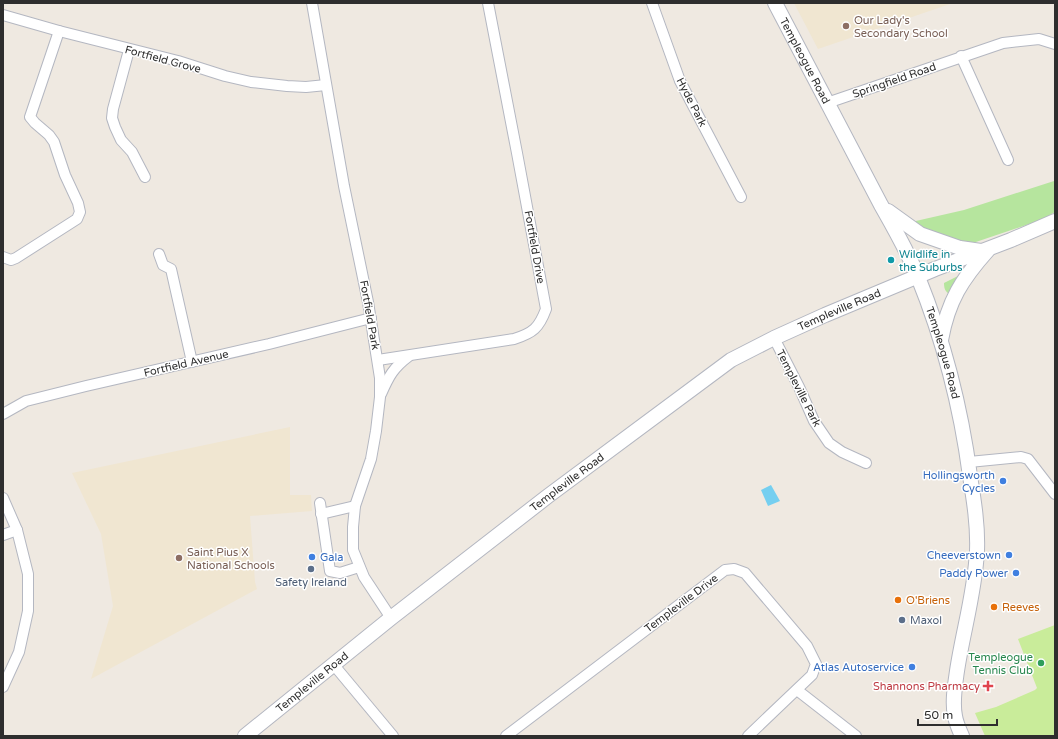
<svg xmlns="http://www.w3.org/2000/svg" width="1058" height="739" viewBox="0 0 1058 739" font-family="'Varela Round',sans-serif">
<style>
.education{fill:#f0e6d1}
.green{fill:#b6e59e}
.pitch{fill:#c9ec9a}
.water{fill:#75cff0}
.lines{fill:none;stroke-linecap:round;stroke-linejoin:round}
.street-casing{stroke:#b4b7c1;stroke-width:12}
.secondary-casing{stroke:#b4b7c1;stroke-width:16}
.street{stroke:#fff;stroke-width:10}
.secondary{stroke:#fff;stroke-width:14}
.education-dot{fill:#8d6e63;stroke:#fff;stroke-width:1.5}
.culture-dot{fill:#0f9aa8;stroke:#fff;stroke-width:1.5}
.shop-dot{fill:#3f7fe0;stroke:#fff;stroke-width:1.5}
.service-dot{fill:#5c6f8a;stroke:#fff;stroke-width:1.5}
.food-dot{fill:#e8710a;stroke:#fff;stroke-width:1.5}
.leisure-dot{fill:#2e9e5b;stroke:#fff;stroke-width:1.5}
.health-dot{fill:#e0444e;stroke:#fff;stroke-width:1.5}
.labels{text-anchor:middle;stroke-width:3;stroke-linejoin:round;paint-order:stroke}
.education-label{font-size:11px;fill:#785e54;stroke:#fff;text-anchor:start}
.street-label{font-size:11px;fill:#2e2e2e;stroke:#fff}
.culture-label{font-size:11px;fill:#0d838f;stroke:#fff;text-anchor:start}
.shop-label{font-size:11px;fill:#366cbe;stroke:#fff;text-anchor:end}
.service-label{font-size:11px;fill:#4e5e75;stroke:#fff}
.food-label{font-size:11px;fill:#c56008;stroke:#fff;text-anchor:start}
.leisure-label{font-size:11px;fill:#27864d;stroke:#fff;text-anchor:end}
.health-label{font-size:11px;fill:#be3a42;stroke:#fff;text-anchor:end}
</style>
<rect width="100%" height="100%" fill="#efe9e1"/>
<!-- education -->
<g class="education">
<path d="M794 3H953L818 49Z"/>
<path d="M290 427V495H311L312 511 250 516 255 582 257 589 91 679 113 606 101 534 72 473Z"/>
</g>
<!-- green -->
<g class="green">
<path d="M1054 181 1055 185V212L1041 220 967 245 907 223 964 210Z"/>
<path d="M958 276 950 294C945 292 944 288 944 283Z"/>
</g>
<!-- pitch -->
<path class="pitch" d="M1055 625V736H985L975 713 996 707 1035 690 1037 688 1018 639Z"/>
<!-- water -->
<path class="water" d="M771 485 780 501 768 506 761 490Z"/>
<g class="lines">
<defs>
<g id="street">
<path d="M312 3 344 186 368 302 380 378V397L376 431 371 459 355 506 353 527V550L364 577 391 618"/>
<path d="M652 3 680 81 741 197"/>
<path d="M3 15 59 31 178 61 225 76 251 82 287 86 306 87 326 85"/>
<path d="M129 50 113 109 112 118 115 127 121 140 132 152 145 177"/>
<path d="M961 56 1008 160"/>
<path d="M827 103 1003 43 1039 39 1055 44"/>
<path d="M159 254 163 265 171 269 192 362"/>
<path d="M3 257 11 260 16 258 77 219 80 212 78 203 65 175 54 142 49 135 35 123 30 117 59 31"/>
<path d="M774 338 799 387 814 421 829 443 842 452 866 463"/>
<path d="M378 360 514 339C533 333 539 328 546 309L517 153 488 3"/>
<path d="M381 394C389 376 393 368 409 356"/>
<path d="M3 414 26 401 86 386 269 344 371 318"/>
<path d="M969 462 1021 457 1028 459 1055 494"/>
<path d="M3 498 17 530 28 574V611L19 652 3 687"/>
<path d="M320 503 330 571 340 573 359 567"/>
<path d="M321 514 355 506"/>
<path d="M3 535 17 530"/>
<path d="M333 664 393 736"/>
<path d="M797 690 856 736"/>
<path d="M506 736 725 570 734 569 745 573 807 646 816 664 812 675 748 736"/>
</g>
<g id="secondary">
<path id="s1" d="M775 3 881 205C894 228 908 252 918 277 944 341 961 408 970 476 974 501 978 526 977 551 975 592 963 631 957 671 955 685 952 702 955 716 956 723 959 729 962 736"/>
<path d="M888 211 920 234 960 248 981 251"/>
<path d="M941 340C948 301 962 279 988 250"/>
<path id="s2" d="M245 736 391 618 548 496 731 360 774 338 825 315 935 269 1011 240 1055 221"/>
</g>
</defs>
<!-- street casing -->
<use href="#street" class="street-casing"/>
<!-- secondary casing -->
<use href="#secondary" class="secondary-casing"/>
<!-- street -->
<use href="#street" class="street"/>
<!-- secondary -->
<use href="#secondary" class="secondary"/>
</g>
<!-- markers -->
<g class="education-dot">
<circle cx="846" cy="26" r="4"/>
<circle cx="179" cy="558" r="4"/>
</g>
<circle class="culture-dot" cx="891" cy="260" r="4"/>
<g class="shop-dot">
<circle cx="1003" cy="481" r="4"/>
<circle cx="1009" cy="555" r="4"/>
<circle cx="312" cy="557" r="4"/>
<circle cx="1016" cy="573" r="4"/>
<circle cx="912" cy="667" r="4"/>
</g>
<g class="service-dot">
<circle cx="311" cy="569" r="4"/>
<circle cx="902" cy="620" r="4"/>
</g>
<g class="food-dot">
<circle cx="898" cy="600" r="4"/>
<circle cx="994" cy="607" r="4"/>
</g>
<circle class="leisure-dot" cx="1041" cy="663" r="4"/>
<path class="health-dot" d="M986 680h4v4h4v4h-4v4h-4v-4h-4v-4h4z"/>
<g class="labels">
<!-- education labels -->
<g class="education-label">
<text x="854" y="24">Our Lady's<tspan x="854" dy="13">Secondary School</tspan></text>
<text x="187" y="556">Saint Pius X<tspan x="187" dy="13">National Schools</tspan></text>
</g>
<!-- street labels -->
<g class="street-label">
<text transform="translate(163 59) rotate(15)" y="4">Fortfield Grove</text>
<text dy="4" stroke="none"><textPath href="#s1" startOffset="65">Templeogue Road</textPath></text>
<text transform="translate(894 80) rotate(-19)" y="4">Springfield Road</text>
<text transform="translate(692 102) rotate(63)" y="4">Hyde Park</text>
<text transform="translate(535 247) rotate(80)" y="4">Fortfield Drive</text>
<text dy="4" stroke="none"><textPath href="#s2" startOffset="734">Templeville Road</textPath></text>
<text transform="translate(370 315) rotate(80)" y="4">Fortfield Park</text>
<text dy="4" stroke="none"><textPath href="#s1" startOffset="389">Templeogue Road</textPath></text>
<text transform="translate(186 363) rotate(-13)" y="4">Fortfield Avenue</text>
<text transform="translate(799 388) rotate(63)" y="4">Templeville Park</text>
<text dy="4" stroke="none"><textPath href="#s2" startOffset="410">Templeville Road</textPath></text>
<text transform="translate(681 603) rotate(-37)" y="4">Templeville Drive</text>
<text dy="4" stroke="none"><textPath href="#s2" startOffset="86">Templeville Road</textPath></text>
</g>
<!-- culture labels -->
<g class="culture-label">
<text x="899" y="258">Wildlife in<tspan x="899" dy="13">the Suburbs</tspan></text>
</g>
<!-- shop labels -->
<g class="shop-label">
<text x="995" y="479">Hollingsworth<tspan x="995" dy="13">Cycles</tspan></text>
<text x="1001" y="559">Cheeverstown</text>
<text x="320" y="561" text-anchor="start">Gala</text>
<text x="1008" y="577">Paddy Power</text>
<text x="904" y="671">Atlas Autoservice</text>
</g>
<!-- service labels -->
<g class="service-label">
<text x="311" y="586">Safety Ireland</text>
<text x="910" y="624" text-anchor="start">Maxol</text>
</g>
<!-- food labels -->
<g class="food-label">
<text x="906" y="604">O'Briens</text>
<text x="1002" y="611">Reeves</text>
</g>
<!-- leisure labels -->
<g class="leisure-label">
<text x="1033" y="661">Templeogue<tspan x="1033" dy="13">Tennis Club</tspan></text>
</g>
<!-- health labels -->
<g class="health-label">
<text x="980" y="690">Shannons Pharmacy</text>
</g>
</g>
<!-- border -->
<rect width="1058" height="739" fill="none" stroke="#2e2e2e" stroke-width="8"/>
<!-- scale -->
<path d="M918 719v6h79v-6" fill="none" stroke="#2e2e2e" stroke-width="2"/>
<text x="924" y="719" font-size="12" fill="#2e2e2e" stroke="#ffffff" stroke-width="3" paint-order="stroke">50 m</text>
</svg>
